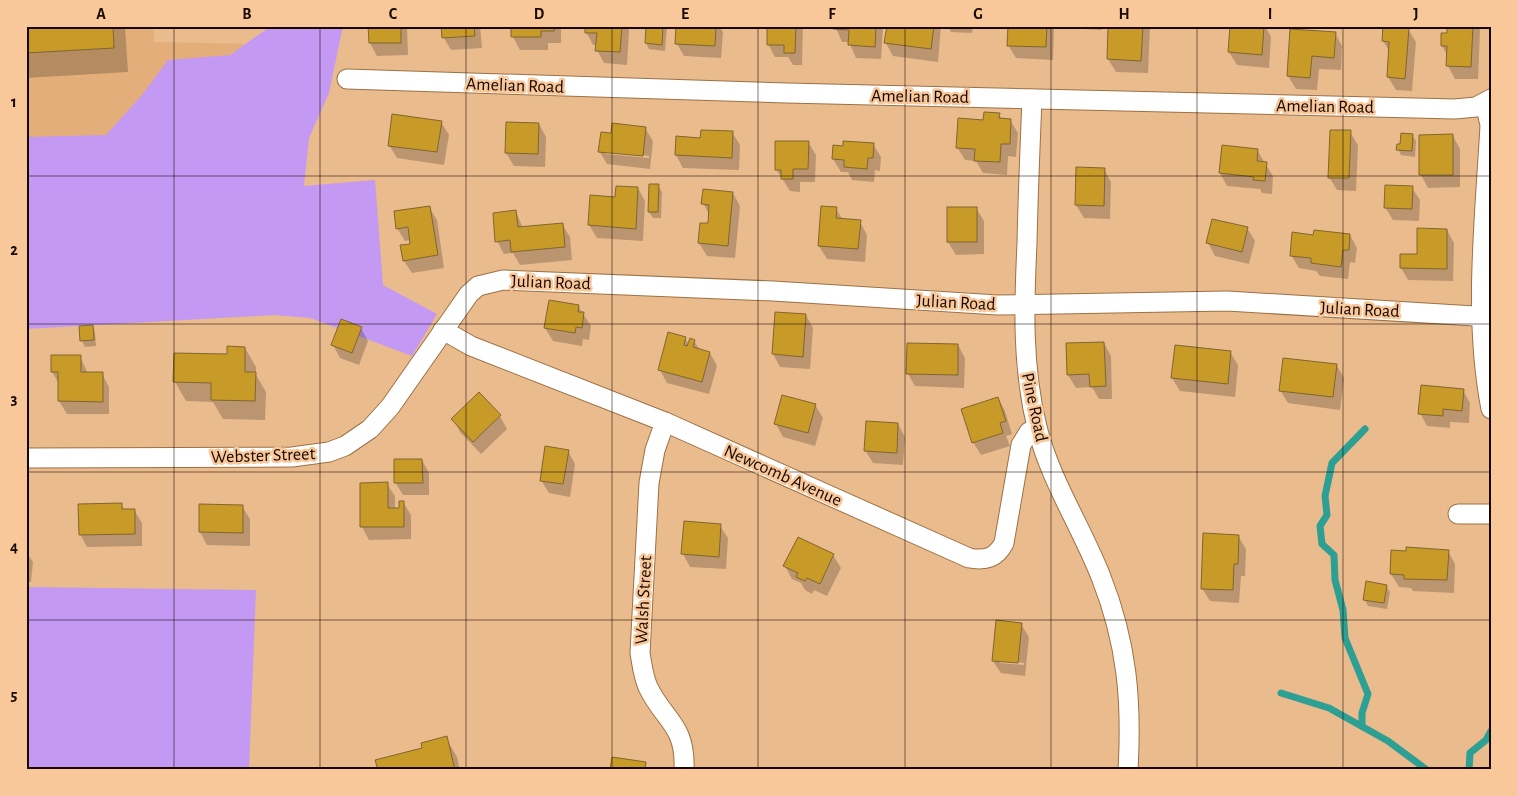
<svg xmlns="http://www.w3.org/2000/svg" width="1517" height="796" viewBox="0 0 1517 796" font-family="'Alegreya Sans',sans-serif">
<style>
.built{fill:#e3ae7a}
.green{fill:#c399f3}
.shadow{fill:#0003;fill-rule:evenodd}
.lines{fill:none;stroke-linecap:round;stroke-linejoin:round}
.stream{stroke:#2d9f93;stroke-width:7}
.building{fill:#c89a28;stroke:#80662e}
.street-casing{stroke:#9c7145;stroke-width:21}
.street{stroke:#fff;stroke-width:19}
.grid{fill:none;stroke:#180800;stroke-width:1;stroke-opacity:0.55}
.labels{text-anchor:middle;stroke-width:5;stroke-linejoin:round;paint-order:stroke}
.street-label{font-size:18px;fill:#180800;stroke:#f8c79a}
.neatline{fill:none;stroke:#180800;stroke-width:2}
.grid-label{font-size:16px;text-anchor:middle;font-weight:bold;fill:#180800}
</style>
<rect width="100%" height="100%" fill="#eabb8d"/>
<!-- built -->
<path class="built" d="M26 26H154V42L261 44 259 178 26 174Z"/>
<!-- green -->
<g class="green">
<path d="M271 26H343L329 93 309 138 304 186 375 180 383 285 437 314 412 356 310 318 275 315 26 329V137L106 135 142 95 168 60 230 55Z"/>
<path d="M26 587 256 590 249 770H26Z"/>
</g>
<!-- shadow -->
<g class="shadow">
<path d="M26 26H125L128 72 26 78Z"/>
<path d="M369 26H407L408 55 377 56 370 43Z"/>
<path d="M443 26H480L482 48 451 50 444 38Z"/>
<path d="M513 26H561V43H548V50H520L513 37Z"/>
<path d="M586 26H627L629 31 627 65 604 63 597 50V45H593L586 32Z"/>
<path d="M647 26H667L665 51 649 49 646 43Z"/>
<path d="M678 26H719L723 32 721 58 684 56 677 44Z"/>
<path d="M768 26H803L802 65H793L788 57H775L768 44Z"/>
<path d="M835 26H883L881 59 856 58 849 42H842Z"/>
<path d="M888 26H941L938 62 893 56 886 43Z"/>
<path d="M948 26H973L972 33 951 32Z"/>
<path d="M1009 26H1051L1054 30 1053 60 1016 58 1008 45Z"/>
<path d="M1081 26H1102V30L1082 29Z"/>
<path d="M1109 26H1150L1148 73 1116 72 1108 59Z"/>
<path d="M1231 26H1265L1271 37 1269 68 1237 65 1229 52Z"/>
<path d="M1448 26H1478L1480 30 1478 79H1455L1448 66V56L1442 46 1448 34Z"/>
<path d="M1408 29 1416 42 1412 91 1396 90 1388 77 1390 52 1383 41Z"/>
<path d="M1335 33 1342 46 1341 70 1319 69 1317 90 1296 89 1288 76Z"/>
<path d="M999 115 1002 119 1010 120 1018 133 1016 157 1008 156 1007 175 983 173 976 161 965 160 957 147 985 121Z"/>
<path d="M441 122 449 135 444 165 397 158 389 145Z"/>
<path d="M507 123 539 124 546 137 545 167 514 166 506 153Z"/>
<path d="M645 128 653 141 650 169 607 164 600 152 612 134ZM606 151 649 156V158L606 154Z"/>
<path d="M732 132 740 145 739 170 683 168 676 155 701 139Z"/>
<path d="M1350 132 1358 145 1356 191 1337 190 1329 177Z"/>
<path d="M1412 135 1416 141 1415 157 1401 155 1398 149Z"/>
<path d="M1453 136 1460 149V187L1428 188 1421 175Z"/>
<path d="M808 142 816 155 815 182H800V192L790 191 776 169Z"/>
<path d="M873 144 881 157 880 171 875 170 874 182 852 180 848 172H841L833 159 844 147Z"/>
<path d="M1257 150 1273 176 1272 194 1262 193 1260 189 1227 186 1220 173Z"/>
<path d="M1104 169 1111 182 1110 219 1084 218 1076 205Z"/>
<path d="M658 186 662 192 661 218H653L649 212Z"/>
<path d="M638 188 645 201 643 241 597 238 589 225 591 197 616 198Z"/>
<path d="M1412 188 1420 200 1419 221 1393 220 1385 207Z"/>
<path d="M733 193 740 206 735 258 707 256 699 243 709 225 710 216 703 203Z"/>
<path d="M429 207 437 220 444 268 412 273 404 261 412 245 411 240 405 241 397 228Z"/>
<path d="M976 208 984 221V254L956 255 948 242Z"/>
<path d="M836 209 843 220 860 222 867 235 865 262 827 259 819 246Z"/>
<path d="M516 212 523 228 562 224 570 237 572 260 520 265 513 253 504 254 497 241Z"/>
<path d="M1247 228 1255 241 1249 264 1215 256 1208 243Z"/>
<path d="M1447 230 1454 243 1453 281 1408 280 1401 268Z"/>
<path d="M1350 235 1357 248 1355 263 1350 262 1348 279 1320 276 1316 271 1299 268 1291 255 1314 236Z"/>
<path d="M578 306 591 326 589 340 583 339 582 346 553 341 545 328Z"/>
<path d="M776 313 806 315 813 328 810 369 780 367 773 354Z"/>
<path d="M92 326 95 332 96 346 85 347 82 341Z"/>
<path d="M361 328 368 341 359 365 340 358 333 345Z"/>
<path d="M685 338 689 345 694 341 700 350 710 353 717 366 709 394 667 383 660 370Z"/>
<path d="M1104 343 1111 356 1112 399H1099L1092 387 1076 388 1068 375Z"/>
<path d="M958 345 965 358 964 388 915 386 908 374Z"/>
<path d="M1176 346 1230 352 1238 365 1235 397 1180 391 1172 378Z"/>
<path d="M245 348 256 367V375L266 392 265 420 223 419 213 402 186 401 175 382Z"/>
<path d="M80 356 88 374H102L109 387V414H67L59 401 60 385 52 372Z"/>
<path d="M1337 366 1344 378 1340 410 1288 403 1280 390Z"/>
<path d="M1463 390 1470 403 1469 423 1450 422V428L1427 426 1420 413Z"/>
<path d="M998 398 1005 411 1012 434 1006 436 1010 446 981 455 973 442Z"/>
<path d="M815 405 823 418 815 446 783 437 776 424Z"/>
<path d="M500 416 507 429 481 454 460 432 453 419Z"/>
<path d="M898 424 905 437 903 465 873 463 865 450Z"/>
<path d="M568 451 575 464 570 497 549 493 541 480Z"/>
<path d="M422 460 429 473V495H403L395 482Z"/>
<path d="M387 484 395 496V510L400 509 403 502 411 515V539L369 540 362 527Z"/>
<path d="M121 505 124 510H134L142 523V546L87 547 80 534Z"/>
<path d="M242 506 250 519V546L207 545 200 532Z"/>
<path d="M720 526 728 538 726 569 690 567 683 554Z"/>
<path d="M1238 536 1246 549 1245 576H1241L1239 603 1210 601 1202 588Z"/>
<path d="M1448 551 1455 564 1454 593 1413 591 1411 588 1399 587 1391 574 1407 552Z"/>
<path d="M833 555 841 568 827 596 814 590 812 594 805 590 801 583 792 579 785 566Z"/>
<path d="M26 556H29L33 562 31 582H26Z"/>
<path d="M1386 586 1390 592 1387 609 1368 606 1364 599Z"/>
<path d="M1021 624 1029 637 1025 676 1001 673 993 661ZM1000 660 1024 663V665L1000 663Z"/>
<path d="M446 738 457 757 460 770H379Z"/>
</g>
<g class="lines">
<!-- stream -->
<g class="stream">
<path d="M1281 693 1329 708 1388 741 1427 770"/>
<path d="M1362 726V713L1368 694 1345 638 1343 610 1335 580 1334 555 1322 544 1320 526 1327 515 1325 496 1332 463 1365 429"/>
<path d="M1469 770 1470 753 1486 740 1491 731"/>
</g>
</g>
<!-- building -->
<g class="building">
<path d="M26 26H113L114 48 26 53Z"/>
<path d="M368 26H401V43H369Z"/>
<path d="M441 26H474L475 36 442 38Z"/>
<path d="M511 26H555L554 31H541V37H511Z"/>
<path d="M585 26H622L620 52 595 51 597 33H585Z"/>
<path d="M646 26H663L662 45 645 43Z"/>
<path d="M676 26H716L715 46 675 44Z"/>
<path d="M767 26H796L795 53H784V45H767Z"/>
<path d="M834 26H876L875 47 848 45 849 30 833 29Z"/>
<path d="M887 26H934L931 49 884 43Z"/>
<path d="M1008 26H1047L1046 47 1007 46Z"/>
<path d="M1108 26H1143L1141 61 1107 59Z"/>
<path d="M1230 26H1264L1262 55 1228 52Z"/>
<path d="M1383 26 1409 28 1405 79 1387 77 1389 42 1382 41Z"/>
<path d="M1447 26H1473L1471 67 1446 66 1447 46H1441V33H1447Z"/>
<path d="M1290 29 1336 32 1334 58 1312 56 1310 78 1287 76Z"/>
<path d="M984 112 1000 113 999 118 1011 119 1010 144H1001L1000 162 974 161 975 149 956 148 958 118 983 120Z"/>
<path d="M392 114 442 121 437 152 388 146Z"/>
<path d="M506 122 539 123 538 154 505 153Z"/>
<path d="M612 123 646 127 643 156 598 152 601 132 611 133Z"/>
<path d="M701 130 733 131 732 158 675 155 676 136 700 138Z"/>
<path d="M1330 130H1351L1349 178H1328Z"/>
<path d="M1401 133 1413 134 1412 151 1396 150 1397 144H1400Z"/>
<path d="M1453 134V175H1419V135Z"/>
<path d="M775 141H809L808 169H793V179H781V170H775Z"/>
<path d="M843 141 874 143 873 158H868L867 169 844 167V160L832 159 833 145 843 146Z"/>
<path d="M1222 145 1258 149 1257 161 1267 162 1265 181 1253 180 1254 177 1219 173Z"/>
<path d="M1076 167 1105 168 1104 206 1075 205Z"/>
<path d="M649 184H659L658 212H648Z"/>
<path d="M1385 185 1413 186 1412 209 1384 208Z"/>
<path d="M616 186 638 187 636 229 588 225 590 195 615 197Z"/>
<path d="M703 189 733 192 728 246 698 243 700 223H708L709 205 701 204Z"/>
<path d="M430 206 438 255 403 261 400 245 410 244 408 227 396 229 394 211Z"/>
<path d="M821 206 837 207 836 218 861 220 858 249 818 246Z"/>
<rect x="947" y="207" width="30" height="35"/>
<path d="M516 210 518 227 563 223 565 247 511 252 510 240 495 242 493 213Z"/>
<path d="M1212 219 1248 227 1242 252 1206 243Z"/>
<path d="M1417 228 1447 229V269L1400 268V254H1417Z"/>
<path d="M1314 230 1350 234 1349 250H1343L1341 267 1311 263V258L1290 256 1292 232 1313 235Z"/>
<path d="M549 300 579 305 578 312H584L582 328 576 327 575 333 544 328Z"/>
<path d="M775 312 806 314 803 357 772 354Z"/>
<path d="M341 319 362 327 352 353 331 345Z"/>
<path d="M93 325 94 340 80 341 79 326Z"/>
<path d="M668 332 686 337 684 345 687 346 690 338 695 340 693 347 710 352 702 382 658 370Z"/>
<path d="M1104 342 1106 386 1090 387 1089 374 1067 375 1066 343Z"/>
<path d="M907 343 958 344V375L906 374Z"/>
<path d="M1175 345 1231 351 1228 384 1171 378Z"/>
<path d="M227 346 245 347V372H256L255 401 211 400V383L173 382 174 353 227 354Z"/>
<path d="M51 355H81V372H103V402L58 401V372H51Z"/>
<path d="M1283 358 1337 364 1333 397 1279 391Z"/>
<path d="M1421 385 1464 389 1462 411 1443 409V416L1418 414Z"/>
<path d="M479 392 501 415 473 442 451 419Z"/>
<path d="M782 395 816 404 808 433 774 424Z"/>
<path d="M998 397 1006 421 1000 423 1003 433 972 443 961 409Z"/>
<path d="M866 421 898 423 897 453 864 451Z"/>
<path d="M545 446 569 450 563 484 540 481Z"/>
<path d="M394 459H422L423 483H394Z"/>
<path d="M388 482V508H399V501H404V527H360V483Z"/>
<path d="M122 503V509H135V534L79 535 78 504Z"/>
<path d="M199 504 243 505V533L199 532Z"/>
<path d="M684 521 721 524 719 557 681 554Z"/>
<path d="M1203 533 1239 535 1238 564H1234L1233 590 1201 589Z"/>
<path d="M798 537 834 554 820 584 807 578 805 581 796 577 798 573 783 566Z"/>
<path d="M1406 547 1449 550 1447 580 1404 579V575L1390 574 1391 550 1406 551Z"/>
<path d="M1366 581 1387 585 1384 603 1363 600Z"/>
<path d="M996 620 1022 623 1018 663 992 661Z"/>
<path d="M447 736 455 770H378L375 760 422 748 421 743Z"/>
<path d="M612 757 646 762 645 770H610Z"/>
</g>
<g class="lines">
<defs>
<g id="street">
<path d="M347 79 787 93 1455 109 1476 107 1491 99"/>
<path d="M1032 99C1030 147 1028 195 1027 243 1024 306 1022 366 1037 427 1050 480 1081 526 1101 577 1127 643 1132 700 1128 770"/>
<path d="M1485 103 1490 125C1485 219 1473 316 1491 409"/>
<path d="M443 330 471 346 665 422 969 558C986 561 996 558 1004 543L1021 445 1029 432 1037 428"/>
<path d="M665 422 655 450 649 483 640 653C642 664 643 676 648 687 664 721 686 724 684 770"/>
<path d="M26 458 292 457 329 452 345 446 370 429 390 407 469 294 478 286 503 280 773 291 998 305 1227 301 1491 317"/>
<path d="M1458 514H1491"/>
</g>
</defs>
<!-- street casing -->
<use href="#street" class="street-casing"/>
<!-- street -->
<use href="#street" class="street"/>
</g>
<!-- grid -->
<path class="grid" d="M174 26V770M320 26V770M466 26V770M612 26V770M758 26V770M905 26V770M1051 26V770M1197 26V770M1343 26V770M26 176H1491M26 324H1491M26 472H1491M26 620H1491"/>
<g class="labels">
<!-- street labels -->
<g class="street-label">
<text transform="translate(515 85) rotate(2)" y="6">Amelian Road</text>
<text transform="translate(920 96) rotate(1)" y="6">Amelian Road</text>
<text transform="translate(1325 106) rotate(1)" y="6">Amelian Road</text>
<text transform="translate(551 282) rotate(2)" y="6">Julian Road</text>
<text transform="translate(956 302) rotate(3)" y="6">Julian Road</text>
<text transform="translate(1360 309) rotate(3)" y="6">Julian Road</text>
<text transform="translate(1035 407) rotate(78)" y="6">Pine Road</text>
<text transform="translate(263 455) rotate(-2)" y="6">Webster Street</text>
<text transform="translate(783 475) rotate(24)" y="6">Newcomb Avenue</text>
<text transform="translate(643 600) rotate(-87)" y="6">Walsh Street</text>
</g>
</g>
<!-- border -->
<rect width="1517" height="796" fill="none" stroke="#f8c79a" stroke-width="55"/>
<rect x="28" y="28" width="1462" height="740" class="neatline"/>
<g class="grid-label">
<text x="101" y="19">A</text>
<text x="247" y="19">B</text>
<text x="393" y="19">C</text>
<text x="539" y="19">D</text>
<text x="685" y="19">E</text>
<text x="832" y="19">F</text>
<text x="978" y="19">G</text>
<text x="1124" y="19">H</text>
<text x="1270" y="19">I</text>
<text x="1416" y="19">J</text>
<text x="14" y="107">1</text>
<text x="14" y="255">2</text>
<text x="14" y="404">3</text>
<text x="14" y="552">4</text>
<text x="14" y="700">5</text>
</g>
</svg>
